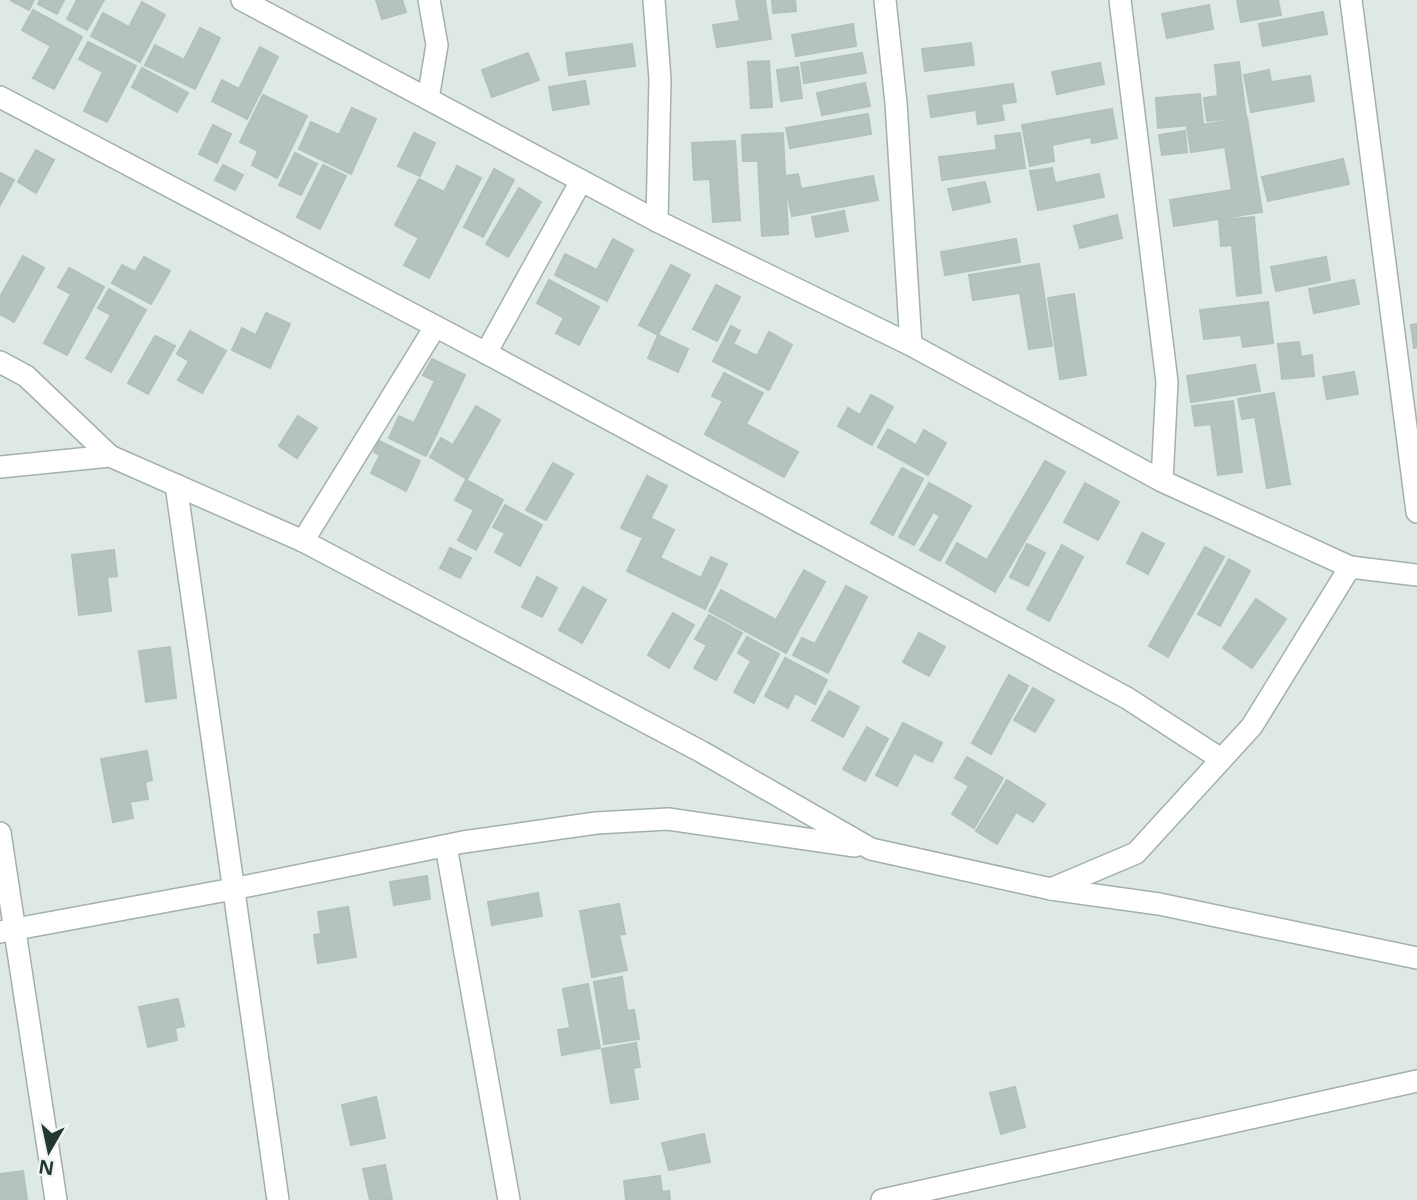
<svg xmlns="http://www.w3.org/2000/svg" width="1417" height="1200" viewBox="0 0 1417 1200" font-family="'Noto Sans',sans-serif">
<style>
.building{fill:#b5c3bd;stroke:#b2c2bb;stroke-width:2}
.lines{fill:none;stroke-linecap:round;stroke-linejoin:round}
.street-casing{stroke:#a3b0ab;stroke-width:24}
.street{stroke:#fff;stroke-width:21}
</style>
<rect width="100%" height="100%" fill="#dfe9e4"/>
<!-- building -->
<g class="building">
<path d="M10 0H34L29 10Z"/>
<path d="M40 0H64L57 14 38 4Z"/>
<path d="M77 0H104L87 30 67 19Z"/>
<path d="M376 0H402L406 12 382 19Z"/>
<path d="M736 0H765L771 39 717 47 713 25 740 21Z"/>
<path d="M772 0H795L796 11 773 13Z"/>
<path d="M1237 0H1278L1281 15 1241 22Z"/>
<path d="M142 2 165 15 140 62 91 36 103 13 129 27Z"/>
<path d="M1209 5 1213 29 1167 38 1162 14Z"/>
<path d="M33 10 82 37 54 89 33 78 51 46 22 30Z"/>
<path d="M1323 12 1327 34 1263 46 1259 24Z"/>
<path d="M853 24 856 46 796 56 792 35Z"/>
<path d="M200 28 220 38 195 89 145 65 155 45 184 60Z"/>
<path d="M88 42 136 66 107 122 84 111 103 72 79 59Z"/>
<path d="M971 43 974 65 925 71 922 49Z"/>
<path d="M632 44 635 66 569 75 566 53Z"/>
<path d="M260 47 278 57 247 119 212 101 222 80 239 89Z"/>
<path d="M528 53 539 80 492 97 482 70Z"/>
<path d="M862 53 866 73 804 83 801 63Z"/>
<path d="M769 61 772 107 751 108 748 62Z"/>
<path d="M1239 62 1246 117 1207 121 1204 98 1218 96 1215 65Z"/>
<path d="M1100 63 1104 84 1057 94 1052 72Z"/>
<path d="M798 67 802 98 781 101 777 70Z"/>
<path d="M142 68 188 93 177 112 132 87Z"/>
<path d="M1269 70 1271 82 1310 76 1314 101 1251 112 1244 75Z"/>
<path d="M585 81 589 104 553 110 549 87Z"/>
<path d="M865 83 870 106 822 115 817 93Z"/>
<path d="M1013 84 1016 102 1001 104 1004 120 978 124 976 110 931 117 928 96Z"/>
<path d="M1200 94 1203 124 1158 128 1156 98Z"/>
<path d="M263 95 307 116 277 178 252 165 258 151 240 142Z"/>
<path d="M352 108 376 119 351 174 299 149 311 122 339 135Z"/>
<path d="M1112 109 1117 138 1092 143 1091 137 1052 145 1054 161 1030 166 1022 125Z"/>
<path d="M868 114 871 134 790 148 786 128Z"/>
<path d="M1247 118 1262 212 1174 226 1170 200 1232 190 1225 147 1191 152 1187 127Z"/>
<path d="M213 125 231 134 217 163 199 154Z"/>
<path d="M1185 131 1187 152 1162 155 1159 135Z"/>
<path d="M414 133 435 143 420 176 398 166Z"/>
<path d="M783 133 788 234 762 236 758 161H743L742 135Z"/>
<path d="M1020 133 1025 168 942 180 939 157 997 150 995 136Z"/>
<path d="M735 141 740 220 713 222 710 179 694 180 692 143Z"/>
<path d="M36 150 54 160 36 193 18 182Z"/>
<path d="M295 153 317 164 301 195 279 185Z"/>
<path d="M1343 159 1349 184 1268 201 1262 177Z"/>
<path d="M223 165 243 175 235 190 215 180Z"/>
<path d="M323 165 346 176 320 229 297 217Z"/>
<path d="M457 166 481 178 429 278 404 265 419 238 395 225 419 179 444 192Z"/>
<path d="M1052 168 1055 183 1099 174 1104 197 1038 210 1030 171Z"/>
<path d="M494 169 514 180 483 237 464 227Z"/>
<path d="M0 173 14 180 0 205Z"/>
<path d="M798 174 801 189 873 176 878 200 792 216 784 176Z"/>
<path d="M985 182 990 202 953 210 948 189Z"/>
<path d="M519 188 541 202 508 257 486 244Z"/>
<path d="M844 211 848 231 816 237 812 217Z"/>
<path d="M1117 215 1122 238 1080 248 1074 226Z"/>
<path d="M1254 217 1261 293 1237 296 1232 245 1221 246 1219 220Z"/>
<path d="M613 239 633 250 607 301 555 275 565 254 597 270Z"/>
<path d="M1016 239 1020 262 945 275 941 252Z"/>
<path d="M23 256 44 268 14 322 0 314V297Z"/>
<path d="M144 257 170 271 151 304 112 283 122 265 135 272Z"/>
<path d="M1326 257 1330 280 1276 291 1271 267Z"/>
<path d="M1039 264 1052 346 1029 349 1020 293 973 300 969 275Z"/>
<path d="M671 265 690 275 658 335 639 325Z"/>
<path d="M69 268 104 287 67 355 44 343 71 294 58 287Z"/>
<path d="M549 280 599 307 579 345 556 333 564 318 537 303Z"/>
<path d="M1354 280 1359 304 1314 313 1309 289Z"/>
<path d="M716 285 740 297 717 341 693 329Z"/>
<path d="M109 289 146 310 111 372 86 358 111 315 98 308Z"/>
<path d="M1074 294 1086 375 1060 379 1048 298Z"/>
<path d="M1268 302 1273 343 1243 347 1241 335 1204 339 1200 310Z"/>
<path d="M266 313 290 324 270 368 232 350 242 328 256 335Z"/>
<path d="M1417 324V347L1414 348 1411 325Z"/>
<path d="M731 326 740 331 733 344 757 356 769 332 792 345 769 390 713 361Z"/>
<path d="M190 331 226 351 202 393 178 380 189 361 177 354Z"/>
<path d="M658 335 688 349 678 372 648 358Z"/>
<path d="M155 336 175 346 148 394 128 383Z"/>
<path d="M1299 342 1301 357 1312 355 1314 376 1282 379 1278 344Z"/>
<path d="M432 359 465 375 426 456 389 438 399 416 414 423 435 381 423 375Z"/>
<path d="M1255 365 1260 391 1191 402 1187 376Z"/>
<path d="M1354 372 1358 394 1327 399 1323 377Z"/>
<path d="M724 373 763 393 746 424 798 452 784 477 705 434 723 401 712 396Z"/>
<path d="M1274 393 1290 484 1267 488 1255 417 1242 419 1238 399Z"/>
<path d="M871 395 893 407 872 445 838 426 848 408 860 415Z"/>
<path d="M1233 401 1242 472 1218 475 1211 424 1195 426 1192 406Z"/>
<path d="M476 406 500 420 467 479 430 457 441 438 453 445Z"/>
<path d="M298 416 317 428 297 458 279 446Z"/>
<path d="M888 429 916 445 924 430 946 443 928 475 878 447Z"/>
<path d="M379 441 420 461 406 491 371 473 380 455 374 452Z"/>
<path d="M1045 461 1065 472 995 592 946 563 957 543 987 560Z"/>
<path d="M553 463 573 474 546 520 526 510Z"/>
<path d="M902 468 923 479 893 535 871 523Z"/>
<path d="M647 476 667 486 641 537 621 528Z"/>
<path d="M466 480 503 500 476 550 458 540 474 510 455 500Z"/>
<path d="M929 483 971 506 940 561 920 550 940 516 933 512 914 545 899 537Z"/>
<path d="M1085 483 1119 502 1098 540 1064 522Z"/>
<path d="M505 505 542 525 520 566 495 552 505 533 493 527Z"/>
<path d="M652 519 674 530 660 558 701 578 711 557 727 564 705 609 627 571Z"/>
<path d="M1142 533 1164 544 1148 574 1127 563Z"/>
<path d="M1027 544 1045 553 1028 586 1010 577Z"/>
<path d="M1062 545 1083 557 1049 621 1027 609Z"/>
<path d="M1205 547 1224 557 1168 657 1149 646Z"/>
<path d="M450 548 471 558 460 578 440 568Z"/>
<path d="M114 550 117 576 107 577 111 611 79 615 72 555Z"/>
<path d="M1229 559 1250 571 1220 626 1198 614Z"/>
<path d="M804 570 825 582 786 653 709 611 721 590 776 620Z"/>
<path d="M537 577 557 588 542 617 522 607Z"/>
<path d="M846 586 867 597 828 673 793 655 802 638 815 644Z"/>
<path d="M583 587 606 600 582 643 559 630Z"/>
<path d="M1256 599 1286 619 1252 668 1223 648Z"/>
<path d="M673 613 694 625 669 668 648 655Z"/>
<path d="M709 615 742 633 716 680 694 668 707 645 695 639Z"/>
<path d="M919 633 945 647 929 676 903 662Z"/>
<path d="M747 637 779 654 754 703 734 692 751 661 738 653Z"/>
<path d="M170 647 176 698 146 702 139 651Z"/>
<path d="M785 658 827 680 815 704 795 693 788 708 765 696Z"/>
<path d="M1009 675 1028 686 991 754 972 743Z"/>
<path d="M1033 688 1054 700 1035 732 1014 720Z"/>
<path d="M829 691 859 707 843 737 812 720Z"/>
<path d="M903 723 942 743 932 762 914 753 897 786 876 775Z"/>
<path d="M867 727 888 739 865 781 843 769Z"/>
<path d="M147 751 152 780 145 782 148 799 130 802 133 818 113 822 101 759Z"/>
<path d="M967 757 1003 778 974 828 952 814 969 786 955 778Z"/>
<path d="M1007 780 1045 804 1033 822 1016 812 997 844 976 831Z"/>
<path d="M427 876 430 899 394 905 390 882Z"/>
<path d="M538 893 542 916 492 925 488 902Z"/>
<path d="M619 904 625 934 619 935 627 970 592 977 580 911Z"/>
<path d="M348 907 356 957 318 963 314 935 321 934 318 912Z"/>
<path d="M622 977 627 1011 634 1010 639 1039 604 1044 594 982Z"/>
<path d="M588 984 600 1048 562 1055 558 1030 570 1028 563 989Z"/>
<path d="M178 999 184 1026 175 1028 177 1040 148 1047 139 1007Z"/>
<path d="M636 1043 640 1067 633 1068 638 1099 611 1103 602 1049Z"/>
<path d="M1015 1087 1025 1127 1001 1134 990 1093Z"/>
<path d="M376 1097 385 1138 351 1145 342 1105Z"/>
<path d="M704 1134 710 1162 669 1170 662 1143Z"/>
<path d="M385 1165 392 1200H370L363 1169Z"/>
<path d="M23 1171 27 1200H0V1174Z"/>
<path d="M660 1176 662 1192 669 1191 670 1200H626L624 1181Z"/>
</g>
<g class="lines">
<defs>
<g id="street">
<path d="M242 0 657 221 911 345 1162 481 1350 567"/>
<path d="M654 0 660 79 657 221"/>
<path d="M885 0 896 103 911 345"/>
<path d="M1120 0 1167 382 1162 481"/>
<path d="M1351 0 1417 512"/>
<path d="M0 97 486 353 1127 698 1221 759"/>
<path d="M428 99 437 45 429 0"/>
<path d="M486 353 581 181"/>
<path d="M0 362 26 376 110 456"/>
<path d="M0 467 110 456 303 541 702 752 871 849 1051 889 1136 853 1252 726 1350 567 1417 575"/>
<path d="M176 485 278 1200"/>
<path d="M303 541 435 327"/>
<path d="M0 833 56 1200"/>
<path d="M446 846 509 1200"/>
<path d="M1051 889 1159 904 1417 958"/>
<path d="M0 932 233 889 463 842 596 823 668 819 855 846"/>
<path d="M882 1200 1417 1081"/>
</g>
</defs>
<!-- street casing -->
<use href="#street" class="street-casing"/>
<!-- street -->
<use href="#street" class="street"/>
</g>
<!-- north arrow -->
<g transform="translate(49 1151) rotate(189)" stroke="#eff6f2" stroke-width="5" paint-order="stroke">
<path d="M0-5L12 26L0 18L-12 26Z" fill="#223731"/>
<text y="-10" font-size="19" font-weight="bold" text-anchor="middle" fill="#223731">N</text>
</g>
</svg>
